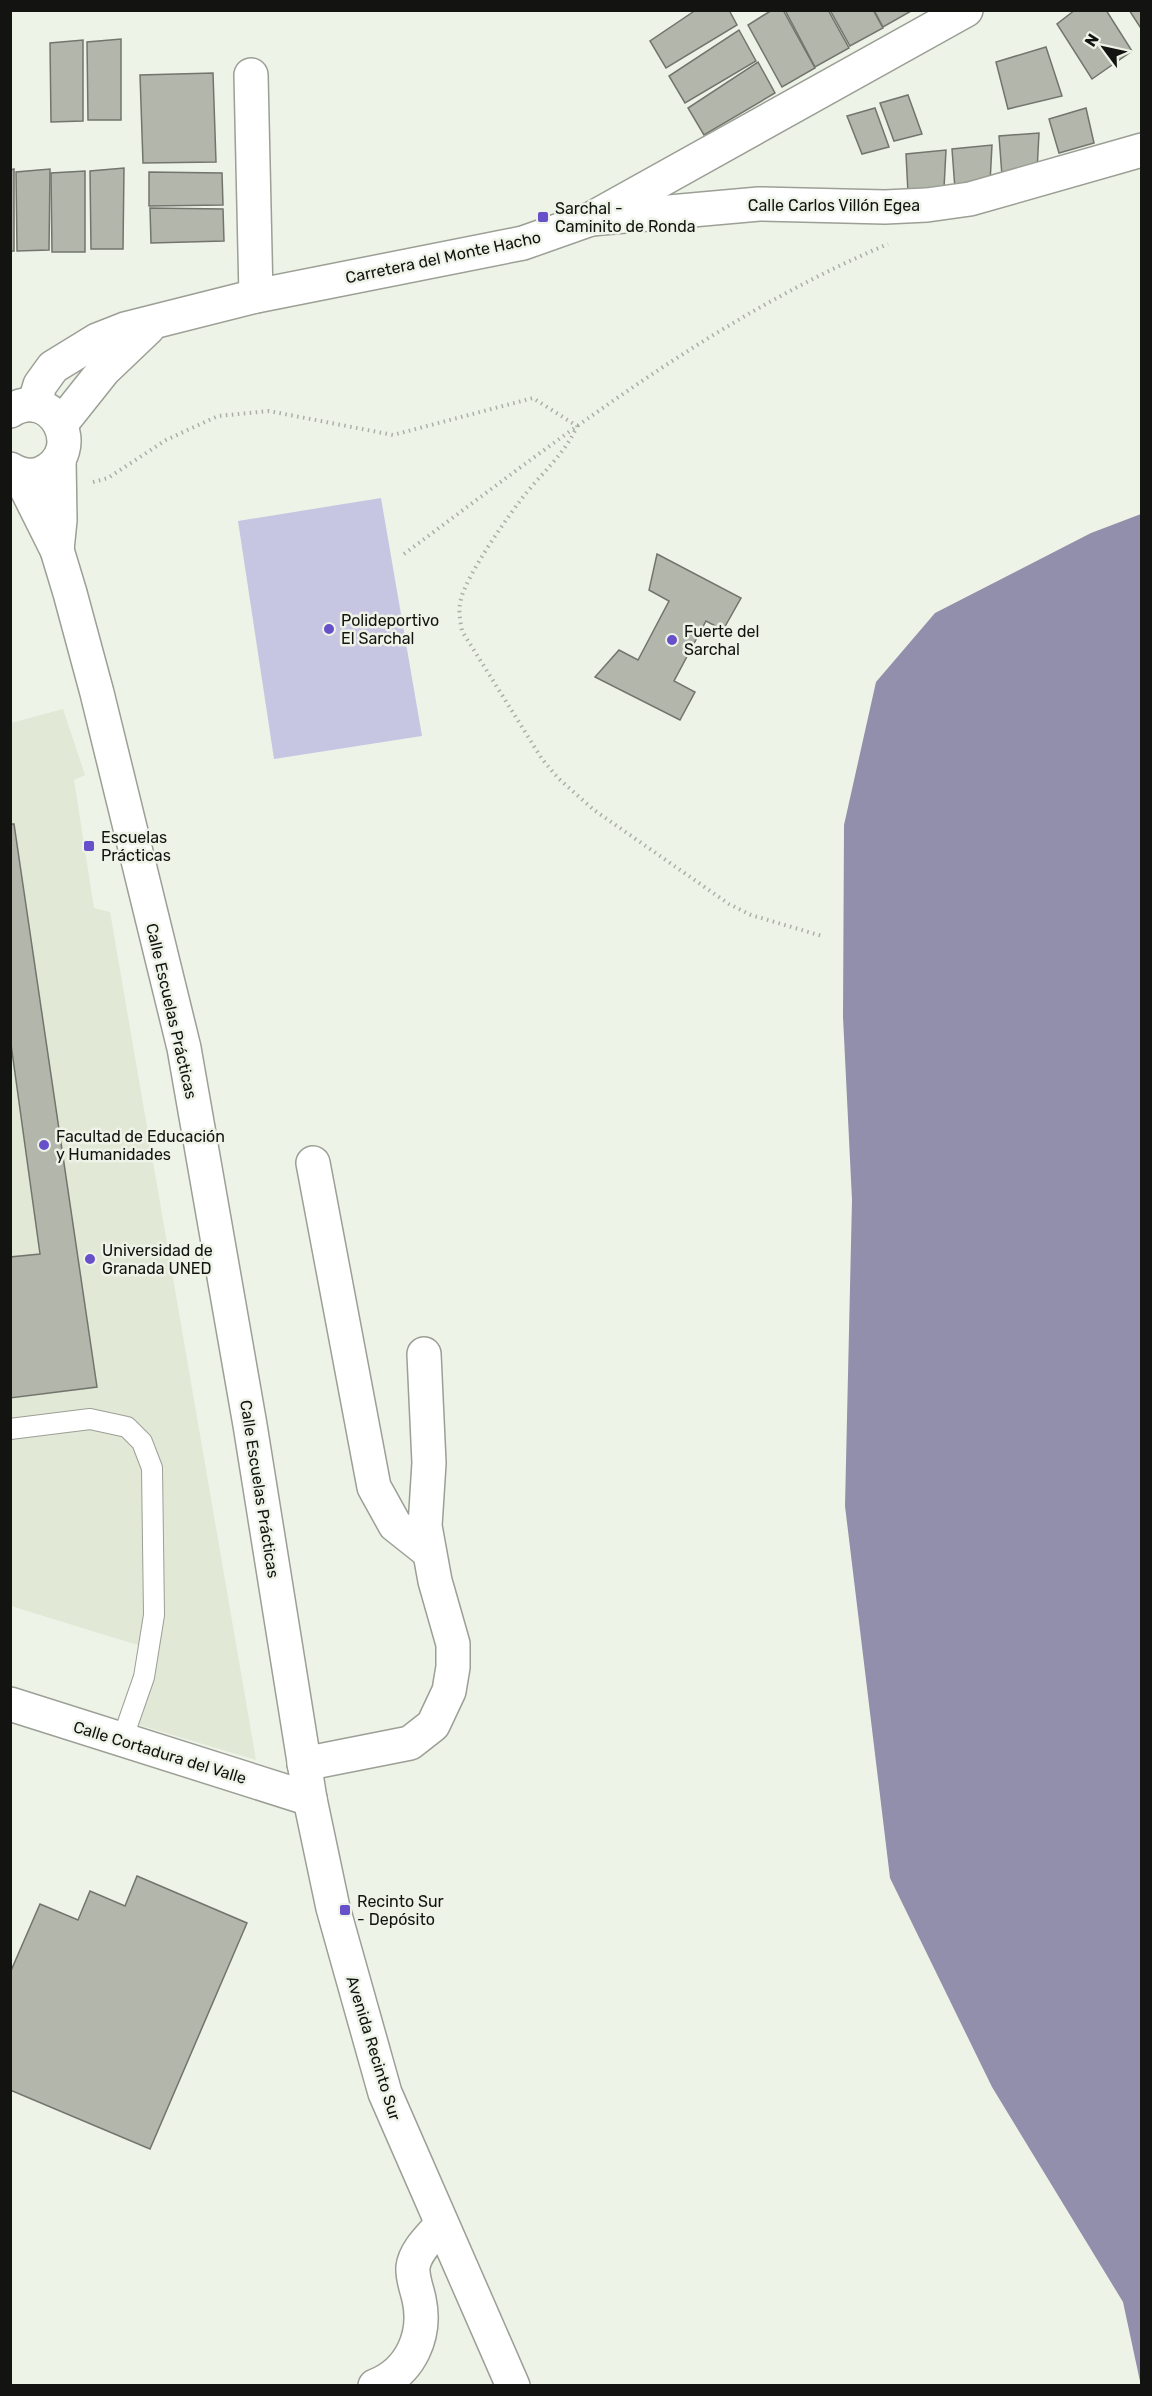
<svg xmlns="http://www.w3.org/2000/svg" width="1152" height="2396" viewBox="0 0 1152 2396" font-family="Rubik,sans-serif">
<style>
.built{fill:#e1e8d6}
.green{fill:#c7c6e2}
.water{fill:#918fab}
.building{fill:#b2b6ab;stroke:#72756c;stroke-width:1.5}
.lines{fill:none;stroke-linecap:round;stroke-linejoin:round}
.service-casing{stroke:#9b9f95;stroke-width:22}
.minor-casing{stroke:#9b9f95;stroke-width:36}
.secondary-casing{stroke:#9b9f95;stroke-width:36}
.path{stroke:#abafa6;stroke-width:4;stroke-dasharray:1.5 4.5;stroke-linecap:butt}
.service{stroke:#fff;stroke-width:20}
.minor{stroke:#fff;stroke-width:33}
.secondary{stroke:#fff;stroke-width:33}
.poi-dot{fill:#6750c9;stroke:#eef3e8;stroke-width:2}
.labels{text-anchor:middle;stroke-width:5;stroke-linejoin:round;paint-order:stroke}
.street-label{font-size:16px;fill:#131411;stroke:#eef3e8}
.poi-label{font-size:16px;fill:#131411;stroke:#eef3e8;text-anchor:start}
</style>
<rect width="100%" height="100%" fill="#eef3e8"/>
<!-- built -->
<path class="built" d="M63 709 85 775 74 780 94 908 110 912 256 1760 136 1724 157 1651 11 1606V723Z"/>
<!-- green -->
<path class="green" d="M381 498 422 736 274 759 238 521Z"/>
<!-- water -->
<path class="water" d="M1141 514 1142 2385 1141 2386 1123 2302 992 2087 890 1878 845 1506 852 1200 843 1017 844 825 876 682 935 613 1091 533Z"/>
<!-- building -->
<g class="building">
<path d="M696 10H729L737 25 666 68 650 41Z"/>
<path d="M772 10H783L815 68 782 87 748 25Z"/>
<path d="M785 10H828L849 48 815 67Z"/>
<path d="M830 10H873L883 28 850 46Z"/>
<path d="M874 10H913L883 27Z"/>
<path d="M1075 10H1106L1132 51 1092 79 1057 24Z"/>
<path d="M1129 10H1142V30Z"/>
<path d="M739 30 756 61 685 103 669 76Z"/>
<path d="M121 39V120H88L87 42Z"/>
<path d="M83 40V121L51 122 50 43Z"/>
<path d="M1046 47 1062 96 1008 109 996 62Z"/>
<path d="M758 62 775 93 704 135 688 108Z"/>
<path d="M213 73 216 162 143 163 140 75Z"/>
<path d="M908 95 922 134 894 141 880 103Z"/>
<path d="M875 108 889 147 862 154 847 116Z"/>
<path d="M1086 108 1094 143 1059 153 1049 119Z"/>
<path d="M1039 133 1037 171 1002 176 999 136Z"/>
<path d="M992 145 990 183 955 189 952 149Z"/>
<path d="M946 150 944 188 908 193 906 154Z"/>
<path d="M124 168 123 249H91L90 171Z"/>
<path d="M14 169V251H10V170Z"/>
<path d="M50 169 49 250 17 251 16 172Z"/>
<path d="M85 171V252H52L51 173Z"/>
<path d="M149 172 222 173 223 205 149 206Z"/>
<path d="M150 208 223 209 224 241 151 243Z"/>
<path d="M657 554 741 598 723 630 706 621 674 681 695 692 680 720 595 677 619 650 638 660 669 601 649 590Z"/>
<path d="M10 824H14L97 1387 10 1398V1257L40 1254 10 1037Z"/>
<path d="M137 1876 247 1923 150 2149 10 2090V1973L40 1904 78 1920 90 1891 125 1906Z"/>
</g>
<g class="lines">
<defs>
<path id="service" d="M10 1429 90 1419 127 1427 142 1442 152 1468 154 1615 144 1677 122 1740"/>
<g id="minor">
<path d="M251 75 256 296"/>
<path d="M591 219 759 204 885 207 927 205 970 199 1142 150"/>
<path d="M313 1163 374 1487 395 1525 429 1552"/>
<path d="M10 1704 310 1799"/>
<path d="M304 1764 410 1743 433 1725 449 1691 453 1667V1644L435 1581 425 1526 429 1463 424 1354"/>
<path d="M375 2386C411 2372 427 2335 419 2299 417 2289 412 2278 413 2267 415 2251 430 2238 441 2225"/>
</g>
<g id="secondary">
<path d="M34 405 40 385 53 367 97 340 125 329 256 296 523 243 591 219 966 10"/>
<path d="M10 411C52 384 89 451 42 473 32 477 20 475 10 469"/>
<path d="M61 424 104 370 148 328"/>
<path d="M19 474 57 550 70 593 97 693 184 1048 250 1425 310 1799 333 1908 385 2093 513 2386"/>
<path d="M57 550 60 520 59 459"/>
</g>
</defs>
<!-- service casing -->
<use href="#service" class="service-casing"/>
<!-- minor casing -->
<use href="#minor" class="minor-casing"/>
<!-- secondary casing -->
<use href="#secondary" class="secondary-casing"/>
<!-- path -->
<g class="path">
<path d="M93 482 108 478 166 440 218 416 269 411 393 435 533 398 577 426C566 452 545 470 527 492 510 513 467 574 461 599 458 610 460 620 462 631L542 759 558 778 594 810 729 904 751 915 822 936"/>
<path d="M404 554C558 440 710 319 888 244"/>
</g>
<!-- service -->
<use href="#service" class="service"/>
<!-- minor -->
<use href="#minor" class="minor"/>
<!-- secondary -->
<use href="#secondary" class="secondary"/>
</g>
<!-- markers -->
<g class="poi-dot">
<rect x="537" y="211" width="12" height="12" rx="3"/>
<circle cx="329" cy="629" r="6"/>
<circle cx="672" cy="640" r="6"/>
<rect x="83" y="840" width="12" height="12" rx="3"/>
<circle cx="44" cy="1145" r="6"/>
<circle cx="90" cy="1259" r="6"/>
<rect x="339" y="1904" width="12" height="12" rx="3"/>
</g>
<g class="labels">
<!-- street labels -->
<g class="street-label">
<text x="834" y="211">Calle Carlos Villón Egea</text>
<text transform="translate(443 257) rotate(-12)" y="6">Carretera del Monte Hacho</text>
<text transform="translate(172 1011) rotate(77)" y="6">Calle Escuelas Prácticas</text>
<text transform="translate(260 1489) rotate(81)" y="6">Calle Escuelas Prácticas</text>
<text transform="translate(160 1752) rotate(17)" y="6">Calle Cortadura del Valle</text>
<text transform="translate(374 2048) rotate(73)" y="6">Avenida Recinto Sur</text>
</g>
<!-- poi labels -->
<g class="poi-label">
<text x="555" y="214">Sarchal -<tspan x="555" dy="18">Caminito de Ronda</tspan></text>
<text x="341" y="626">Polideportivo<tspan x="341" dy="18">El Sarchal</tspan></text>
<text x="684" y="637">Fuerte del<tspan x="684" dy="18">Sarchal</tspan></text>
<text x="101" y="843">Escuelas<tspan x="101" dy="18">Prácticas</tspan></text>
<text x="56" y="1142">Facultad de Educación<tspan x="56" dy="18">y Humanidades</tspan></text>
<text x="102" y="1256">Universidad de<tspan x="102" dy="18">Granada UNED</tspan></text>
<text x="357" y="1907">Recinto Sur<tspan x="357" dy="18">- Depósito</tspan></text>
</g>
</g>
<!-- border -->
<rect width="1152" height="2396" fill="none" stroke="#131411" stroke-width="24"/>
<!-- north arrow -->
<g transform="translate(1104 48) rotate(303)" stroke="#eef3e8" stroke-width="4.5" paint-order="stroke">
<path d="M0-4.5L10 22L0 15L-10 22Z" fill="#131411"/>
<text y="-9" font-size="16" font-weight="bold" text-anchor="middle" fill="#131411">N</text>
</g>
</svg>
